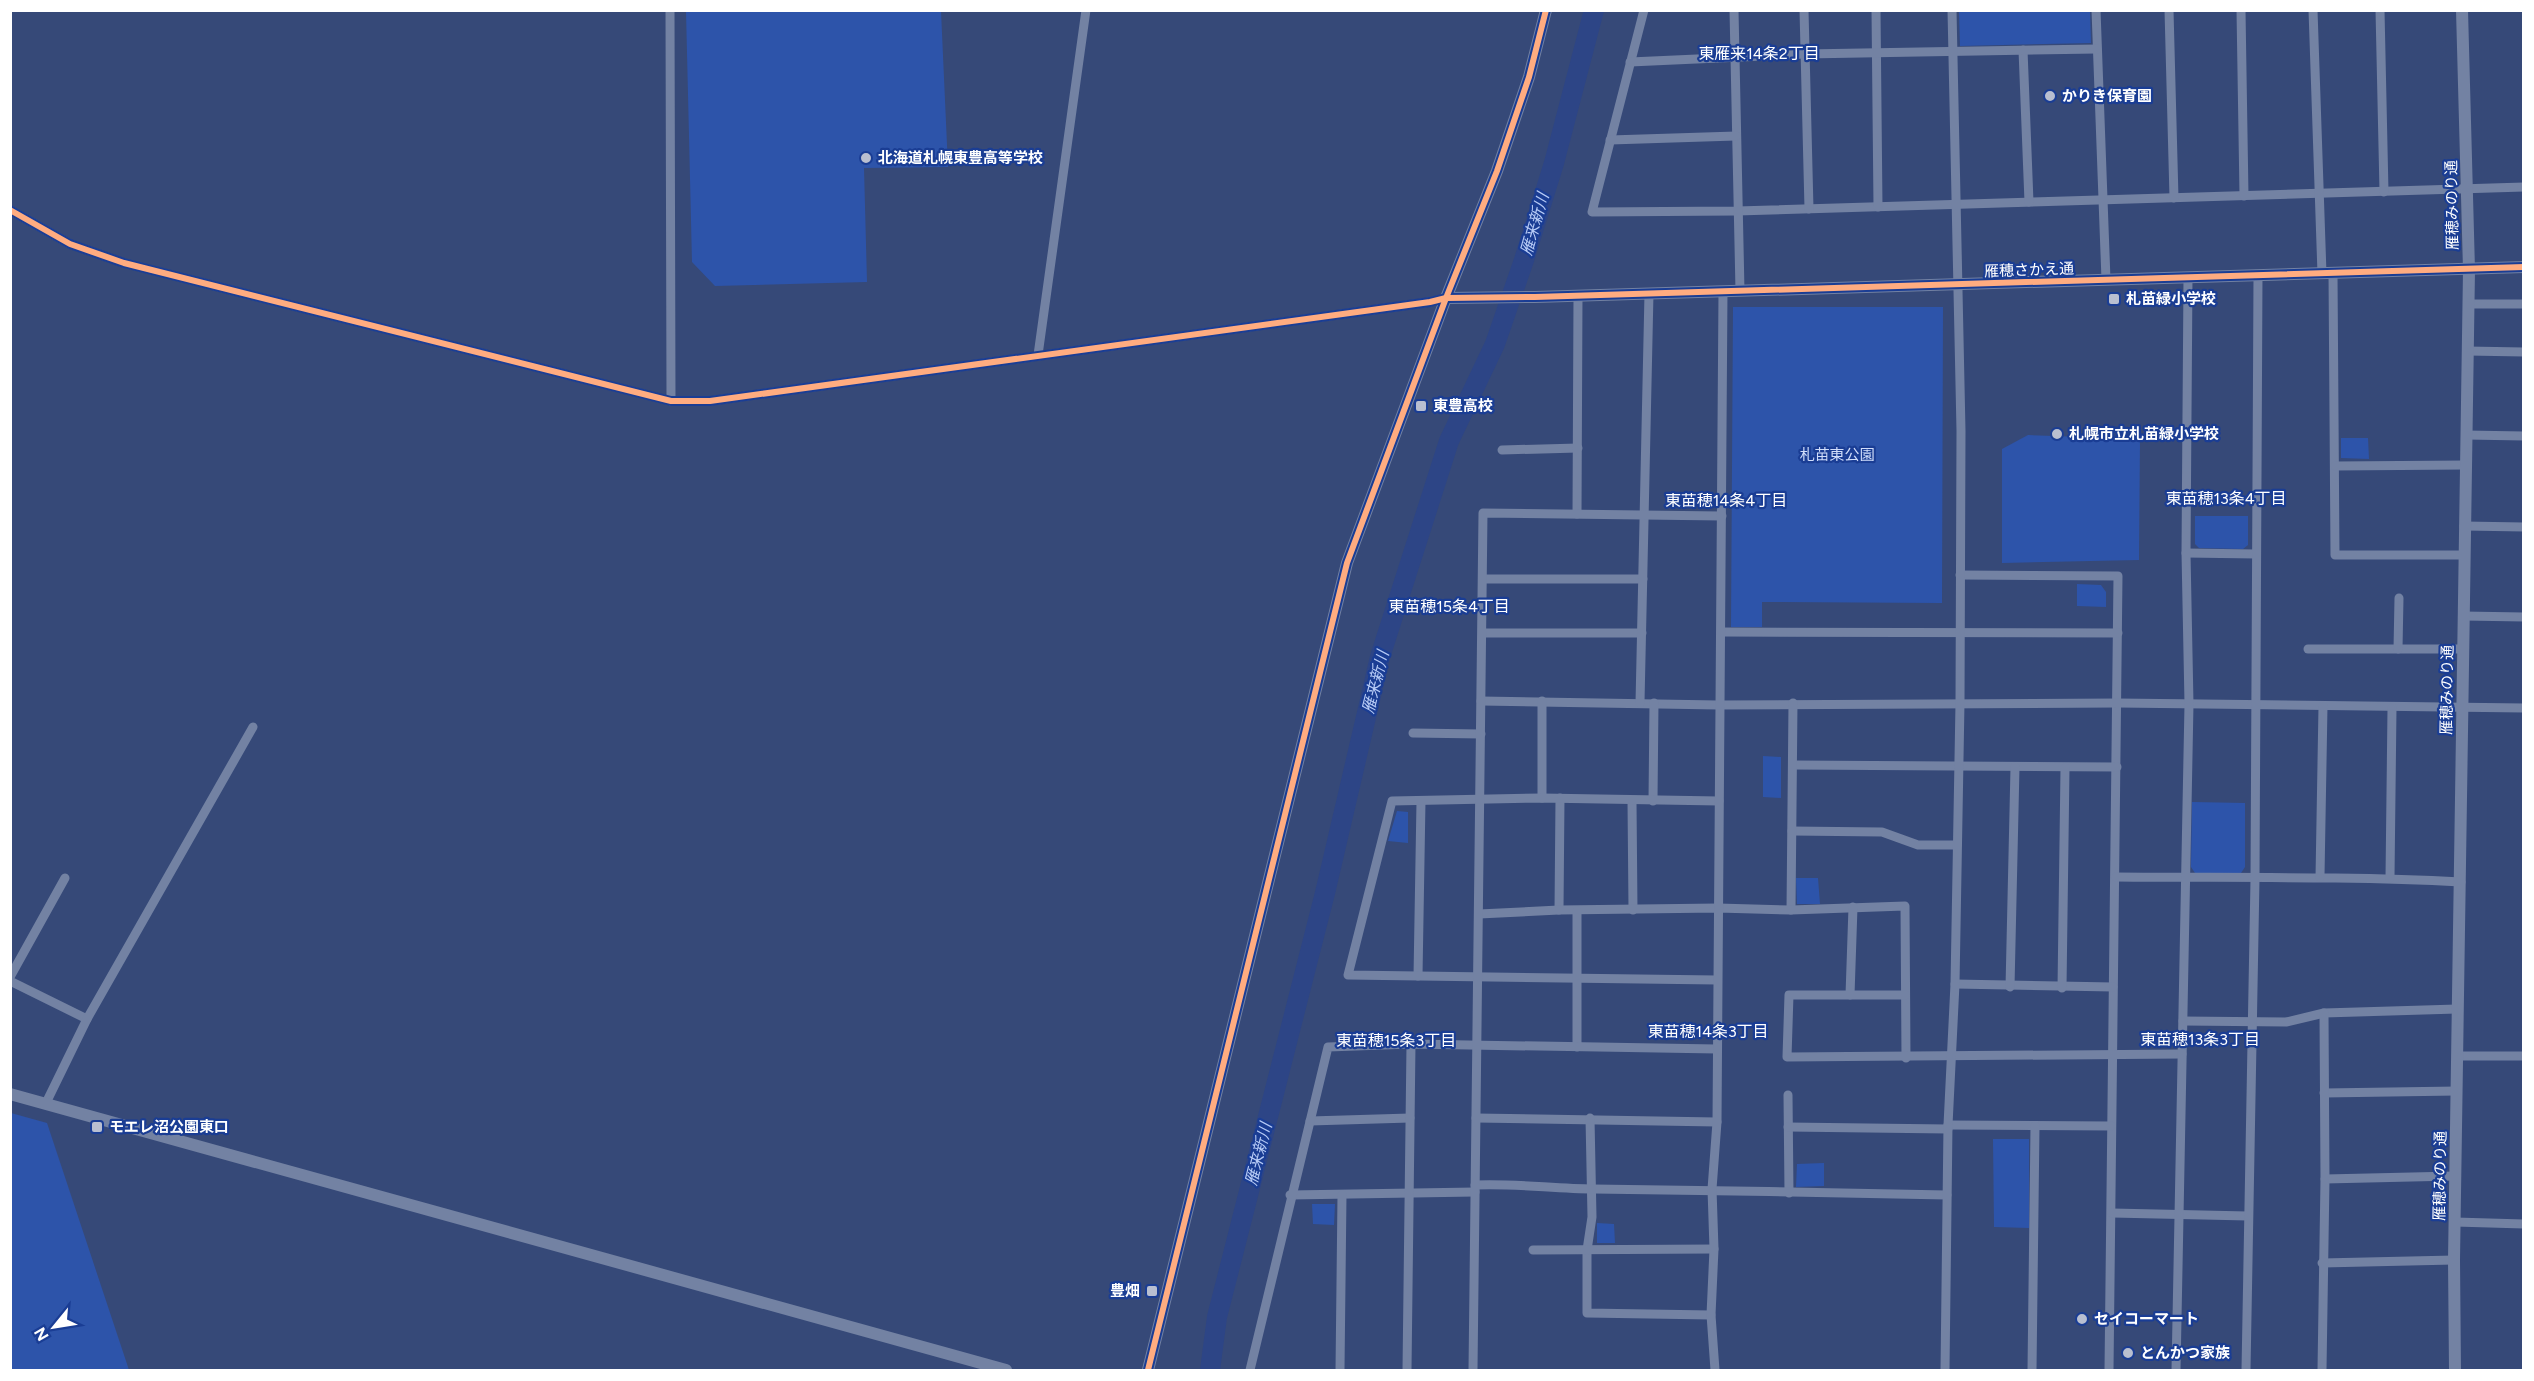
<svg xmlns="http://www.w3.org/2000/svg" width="2534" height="1381" viewBox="0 0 2534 1381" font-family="Figtree,'Noto Sans JP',sans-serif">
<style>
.green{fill:#2d54aa}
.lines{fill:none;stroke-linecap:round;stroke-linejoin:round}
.river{stroke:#2d4586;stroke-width:20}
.minor{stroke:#7382a3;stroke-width:9}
.tertiary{stroke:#7382a3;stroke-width:12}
.cycleway-casing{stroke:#1a3d94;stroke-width:10}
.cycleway{stroke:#ffac80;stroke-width:6}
.poi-dot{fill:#b9bfd0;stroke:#1a3d94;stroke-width:2}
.labels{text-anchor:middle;stroke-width:4.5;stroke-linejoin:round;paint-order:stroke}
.poi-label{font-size:15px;font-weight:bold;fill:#fff;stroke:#1a3d94;text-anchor:start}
.street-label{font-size:15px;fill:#fff;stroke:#1a3d94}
.park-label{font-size:15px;fill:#d1defb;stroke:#1a3d94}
.neighbourhood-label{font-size:16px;fill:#fff;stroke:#1a3d94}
.water-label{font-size:16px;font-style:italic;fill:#b7cbf6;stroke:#1a3d94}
</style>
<rect width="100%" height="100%" fill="#364978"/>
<!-- green -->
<g class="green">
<path d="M686 11H941L948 167 864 168 867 282 715 286 692 262Z"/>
<path d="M1959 11H2090L2091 43 1960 46Z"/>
<path d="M1733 307H1943L1942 603 1762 602V627H1731Z"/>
<path d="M2028 435 2140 439 2139 560 2002 563V449Z"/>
<path d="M2341 438H2368L2369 459 2341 458Z"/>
<path d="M2195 516H2248V545L2243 549 2199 548 2195 544Z"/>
<path d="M2077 584 2101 585 2106 592V607L2077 606Z"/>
<path d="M1763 756 1781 757V798L1763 797Z"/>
<path d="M2192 802 2245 803V867L2241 873H2195L2191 867Z"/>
<path d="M1397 811 1408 812V843L1388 841Z"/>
<path d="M1796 878H1818L1820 904H1797Z"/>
<path d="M11 1113 47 1123 129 1370H11Z"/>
<path d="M1993 1139H2029V1228L1994 1227Z"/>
<path d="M1824 1163V1186L1796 1187 1797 1164Z"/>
<path d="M1312 1204H1335L1334 1225 1313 1224Z"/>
<path d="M1597 1223 1614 1224 1615 1243H1597Z"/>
</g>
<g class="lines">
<!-- river -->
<path class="river" d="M1210 1370 1217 1317 1325 893 1380 657 1449 441 1495 344 1524 260 1554 163 1594 10"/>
<!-- minor -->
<g class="minor">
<path d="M670 10 671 401"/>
<path d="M1644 10 1592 212 1737 211 2524 187"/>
<path d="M1734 10 1740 291"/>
<path d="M1804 10 1809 209"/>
<path d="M1876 10 1878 207"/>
<path d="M2096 10 2106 280"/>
<path d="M2169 10 2174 198"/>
<path d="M2241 10 2244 196"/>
<path d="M2313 10 2322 274"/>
<path d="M2380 10 2384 192"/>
<path d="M2023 50 2029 202"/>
<path d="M1630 62 1805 54 2097 49"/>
<path d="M1610 140 1736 136"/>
<path d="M10 210 70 244 124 263 671 401H710L1430 302 1446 298"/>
<path d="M2333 273 2335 555H2464"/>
<path d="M2468 304H2524"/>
<path d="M2467 351 2524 352"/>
<path d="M1038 355 1086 10"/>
<path d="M2466 435 2524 436"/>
<path d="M1502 450 1578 448"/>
<path d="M2335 466 2465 465"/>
<path d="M1577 514 1578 296"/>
<path d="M2464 526 2524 527"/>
<path d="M2186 553 2256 554"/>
<path d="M1960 575 2118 576 2109 1370"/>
<path d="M1484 579H1643"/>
<path d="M2463 616 2524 617"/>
<path d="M1721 632 2118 633"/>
<path d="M1484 633H1642"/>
<path d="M2308 649H2464"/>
<path d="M2398 649 2399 598"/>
<path d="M1481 701 1718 705 2118 703 2524 708"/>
<path d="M1640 703 1649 293"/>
<path d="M1413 733 1481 734"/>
<path d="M1793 765 2117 767"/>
<path d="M1542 798V701"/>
<path d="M1632 801 1633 910"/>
<path d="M1653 801 1654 703"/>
<path d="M1792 831 1882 832 1918 845H1957"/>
<path d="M2116 877C2231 878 2346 876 2461 882"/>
<path d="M2320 877 2323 706"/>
<path d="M2390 878 2392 708"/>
<path d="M1559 910 1560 798"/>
<path d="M1791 910 1793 703"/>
<path d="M1479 914 1559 910 1718 908 1791 910 1905 906 1906 1058"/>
<path d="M1418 976 1421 801"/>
<path d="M10 977 65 878"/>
<path d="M1717 980 1348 975 1392 801 1542 798 1719 801"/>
<path d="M10 981 87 1019"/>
<path d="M1955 984 2113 987"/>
<path d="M2010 987 2015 767"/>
<path d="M2062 988 2065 768"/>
<path d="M1850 995 1853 907"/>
<path d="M1905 995H1789L1787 1057 2182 1054"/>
<path d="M2183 1021 2286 1022 2324 1013 2457 1009"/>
<path d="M1577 1047V911"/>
<path d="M2457 1056H2524"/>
<path d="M2324 1093 2457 1091"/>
<path d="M1788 1095 1789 1193"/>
<path d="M46 1103 87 1019 253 727"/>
<path d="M1476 1118 1717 1122"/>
<path d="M1590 1118 1592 1217 1587 1250V1313L1711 1315"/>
<path d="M1310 1121 1410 1118"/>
<path d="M1948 1125 2111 1126"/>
<path d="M1788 1127 1948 1129"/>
<path d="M2325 1179 2455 1176"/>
<path d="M1475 1185C1515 1183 1555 1189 1594 1189 1712 1190 1829 1193 1947 1195"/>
<path d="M1290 1195 1475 1192"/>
<path d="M2112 1213 2248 1216"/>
<path d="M2455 1222 2524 1224"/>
<path d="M1533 1250 1714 1249"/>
<path d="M2322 1263 2454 1260"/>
<path d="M1250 1370 1328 1047 1411 1044 1717 1049"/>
<path d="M1340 1370 1342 1195"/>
<path d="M1407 1370 1411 1044"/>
<path d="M1473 1370 1483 513 1722 516"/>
<path d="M1715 1370 1711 1315 1714 1249 1712 1189 1717 1122 1723 291"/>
<path d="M1945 1370 1948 1125 1955 984 1960 703 1961 431 1952 10"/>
<path d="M2032 1370 2035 1126"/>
<path d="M2176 1370 2189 704 2186 553 2188 277"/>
<path d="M2246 1370 2255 879 2258 275"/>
<path d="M2322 1370 2325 1179 2324 1013"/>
</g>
<!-- tertiary -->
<g class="tertiary">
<path d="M1446 298 1535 297 2524 267"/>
<path d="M10 1094 1006 1370"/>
<path d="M1148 1370 1347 563 1446 298 1497 171 1529 77 1546 10"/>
<path d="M2455 1370 2454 1260 2469 270 2462 10"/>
</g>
<defs>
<g id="cycleway">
<path d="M10 210 70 244 124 263 671 401H710L1430 302 1446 298 1535 297 2524 267"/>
<path d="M1148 1370 1347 563 1446 298 1497 171 1529 77 1546 10"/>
</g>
</defs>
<!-- cycleway casing -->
<use href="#cycleway" class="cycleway-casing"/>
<!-- cycleway -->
<use href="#cycleway" class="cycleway"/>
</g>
<!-- markers -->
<g class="poi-dot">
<circle cx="2050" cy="96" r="6"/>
<circle cx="866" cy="158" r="6"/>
<rect x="2108" y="293" width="12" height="12" rx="3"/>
<rect x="1415" y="400" width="12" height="12" rx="3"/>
<circle cx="2057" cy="434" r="6"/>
<rect x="91" y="1121" width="12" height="12" rx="3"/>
<rect x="1146" y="1285" width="12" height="12" rx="3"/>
<circle cx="2082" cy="1319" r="6"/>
<circle cx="2128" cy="1353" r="6"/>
</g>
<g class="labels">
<!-- poi labels -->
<g class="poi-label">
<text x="2062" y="101">かりき保育園</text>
<text x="878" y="163">北海道札幌東豊高等学校</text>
<text x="2126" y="304">札苗緑小学校</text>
<text x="1433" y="411">東豊高校</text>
<text x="2069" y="439">札幌市立札苗緑小学校</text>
<text x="109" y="1132">モエレ沼公園東口</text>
<text x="1140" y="1296" text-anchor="end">豊畑</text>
<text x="2094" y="1324">セイコーマート</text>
<text x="2140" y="1358">とんかつ家族</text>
</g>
<!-- street labels -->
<g class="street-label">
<text transform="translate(2452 205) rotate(-91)" y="5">雁穂みのり通</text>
<text transform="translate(2029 270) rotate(-2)" y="5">雁穂さかえ通</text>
<text transform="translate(2447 690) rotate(-89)" y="5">雁穂みのり通</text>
<text transform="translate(2440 1176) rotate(-89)" y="5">雁穂みのり通</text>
</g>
<!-- park labels -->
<g class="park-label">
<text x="1837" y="460">札苗東公園</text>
</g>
<!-- neighbourhood labels -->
<g class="neighbourhood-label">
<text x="1759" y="59">東雁来14条2丁目</text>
<text x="2226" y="504">東苗穂13条4丁目</text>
<text x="1726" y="506">東苗穂14条4丁目</text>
<text x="1449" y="612">東苗穂15条4丁目</text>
<text x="1708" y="1037">東苗穂14条3丁目</text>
<text x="2200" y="1045">東苗穂13条3丁目</text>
<text x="1396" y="1046">東苗穂15条3丁目</text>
</g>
<!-- water labels -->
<g class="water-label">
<text transform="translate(1534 224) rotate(-74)" y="6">雁来新川</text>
<text transform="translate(1375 682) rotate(-76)" y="6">雁来新川</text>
<text transform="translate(1258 1154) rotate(-76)" y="6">雁来新川</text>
</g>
</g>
<!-- border -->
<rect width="2534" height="1381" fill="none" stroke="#ffffff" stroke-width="24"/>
<!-- north arrow -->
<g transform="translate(54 1327) rotate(240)" stroke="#1a3d94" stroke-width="4.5" paint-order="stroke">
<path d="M0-4.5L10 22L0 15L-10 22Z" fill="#ffffff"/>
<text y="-9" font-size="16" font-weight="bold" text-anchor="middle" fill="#ffffff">N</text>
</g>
</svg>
